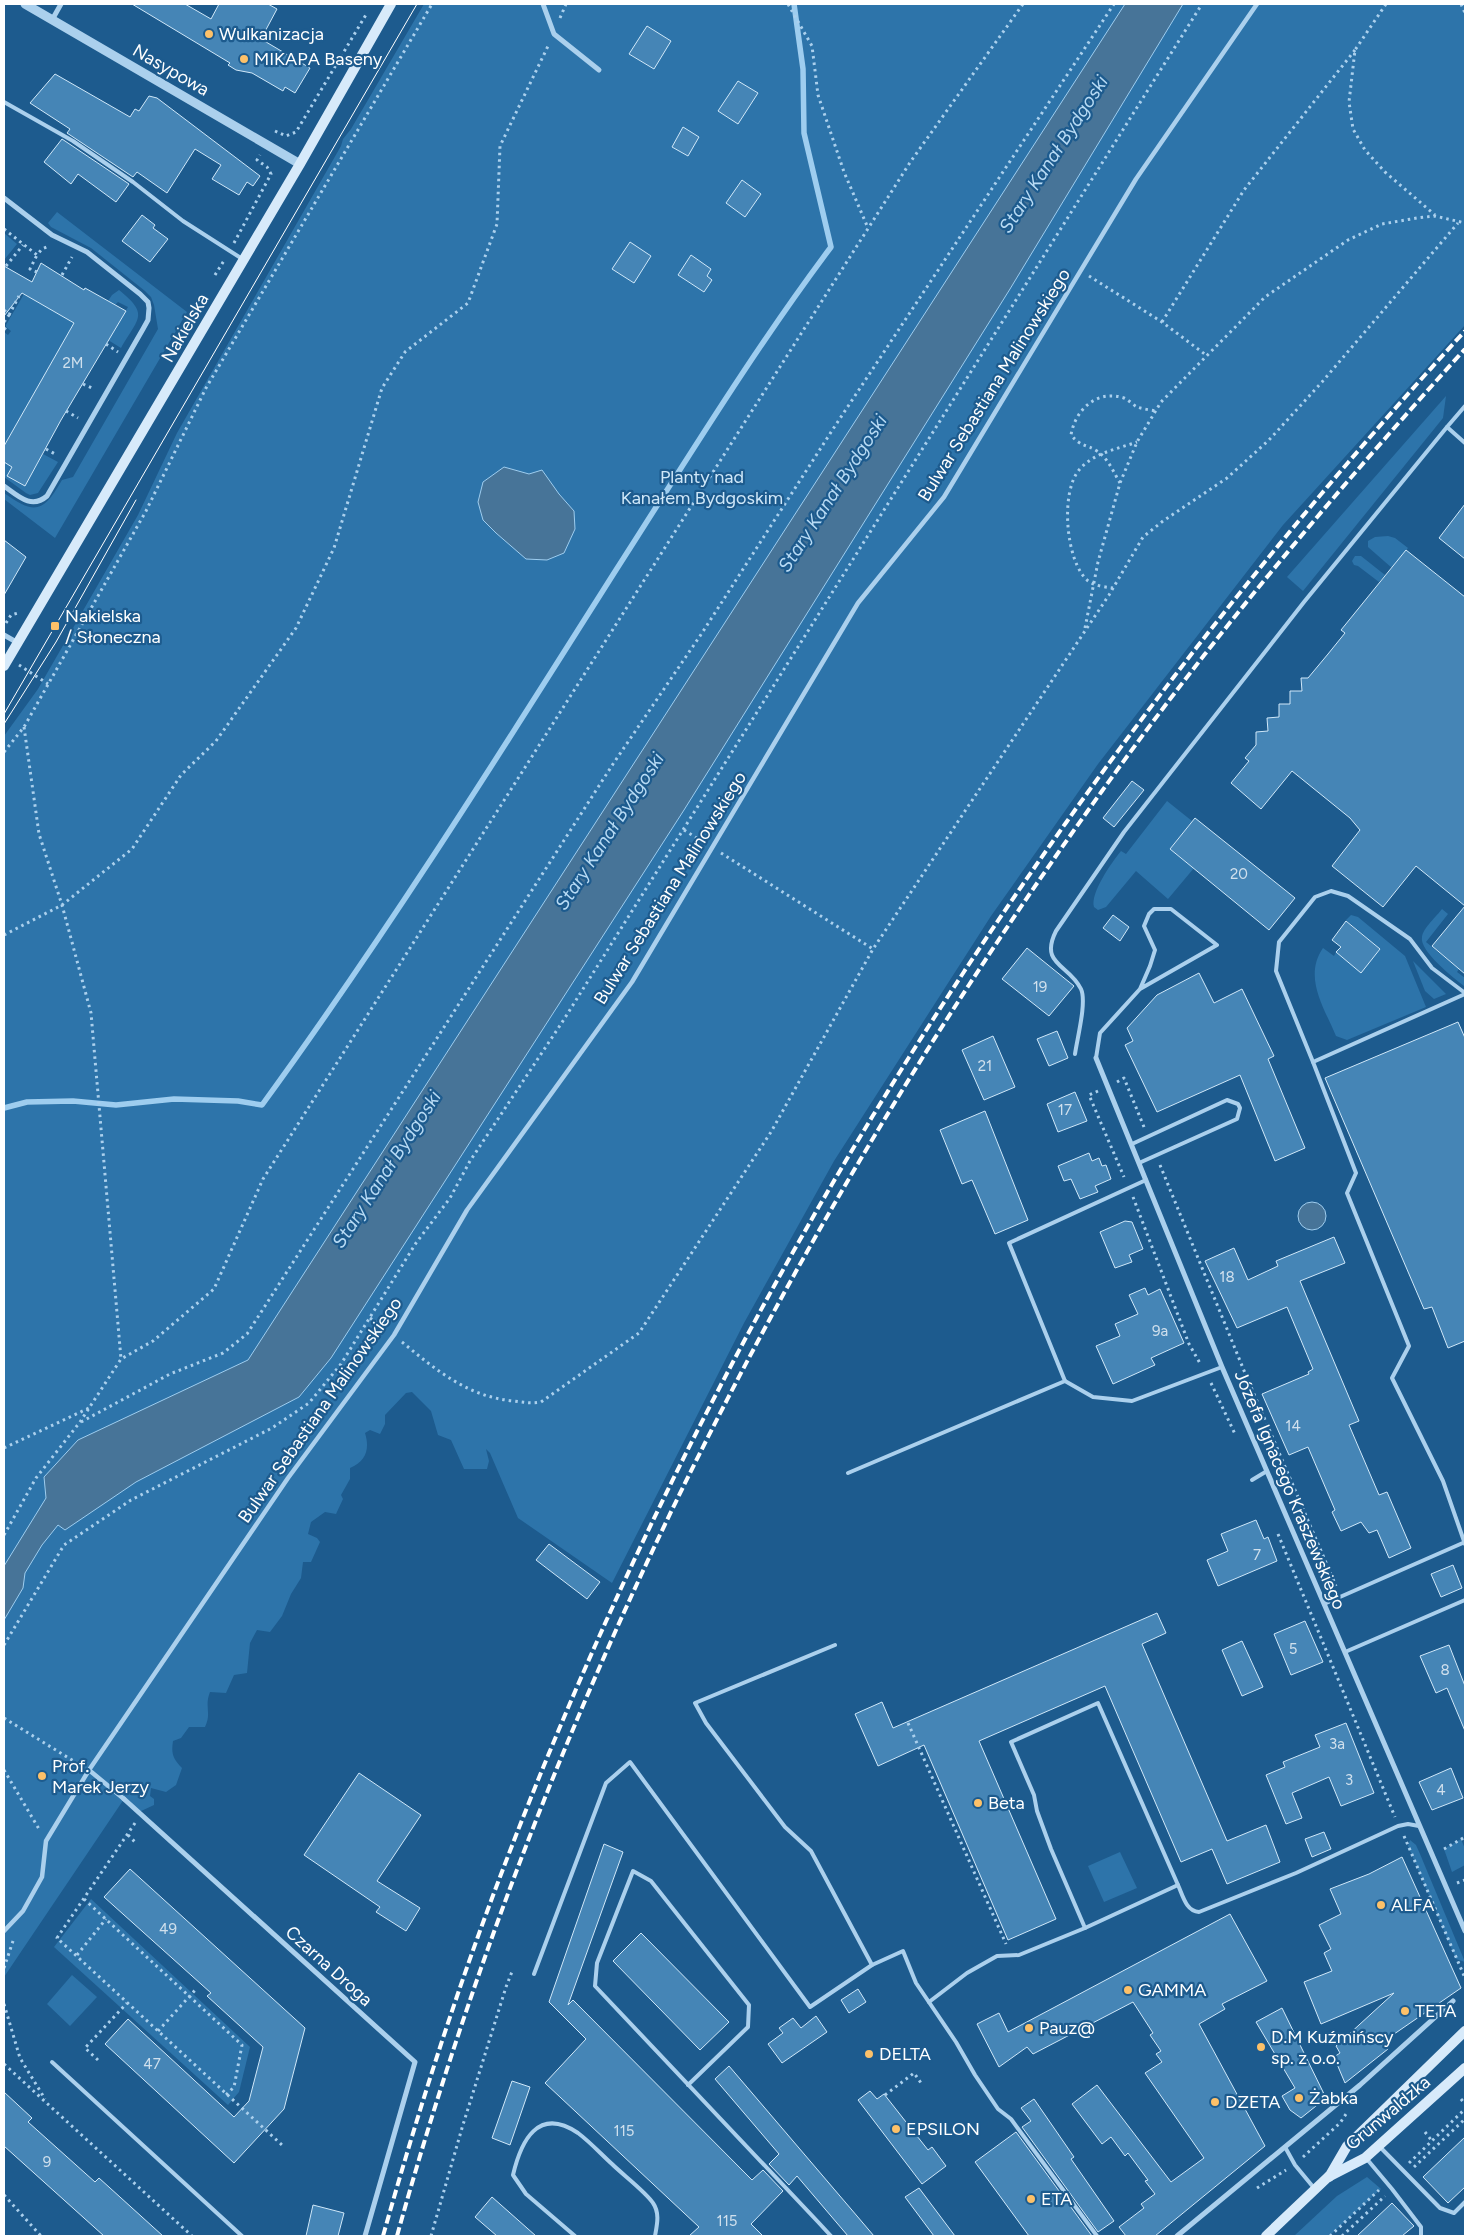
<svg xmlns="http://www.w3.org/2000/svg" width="1469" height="2240" viewBox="0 0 1469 2240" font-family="Figtree,sans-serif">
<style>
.green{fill:#2d74aa}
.water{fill:#477498;stroke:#9ecdef}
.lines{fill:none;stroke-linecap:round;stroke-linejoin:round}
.stream{stroke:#9ecdef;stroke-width:5.5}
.building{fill:#4585b6;stroke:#d0e8f9}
.path{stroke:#abd0ed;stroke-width:3;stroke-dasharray:2.5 4;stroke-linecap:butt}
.service{stroke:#abd0ed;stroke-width:4}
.pedestrian{stroke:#abd0ed;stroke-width:4.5}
.minor{stroke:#abd0ed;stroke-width:5}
.tertiary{stroke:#abd0ed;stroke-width:9}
.secondary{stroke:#d7eafa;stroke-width:10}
.tram{stroke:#fff;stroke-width:1}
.rail{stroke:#fff;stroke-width:4;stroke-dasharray:9 4;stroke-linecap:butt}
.poi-dot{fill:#fdc169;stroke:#1d5b8e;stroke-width:2}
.labels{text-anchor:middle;stroke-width:4.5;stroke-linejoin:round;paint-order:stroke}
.number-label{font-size:15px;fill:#d0e0ed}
.poi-label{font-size:18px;fill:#fff;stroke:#1d5b8e;text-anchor:start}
.street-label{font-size:18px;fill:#fff;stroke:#1d5b8e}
.park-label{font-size:18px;fill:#d0e8f9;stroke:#1d5b8e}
.water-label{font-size:19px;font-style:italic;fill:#b7daf4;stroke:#1d5b8e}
</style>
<rect width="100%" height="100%" fill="#1d5b8e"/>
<!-- green -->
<g class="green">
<path d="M424 4H1465V325L1283 525 1098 764 991 916 834 1161 744 1323 612 1583 518 1518 490 1453 486 1449 489 1461 487 1469H464L451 1440 438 1435 431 1411 412 1392 406 1393 385 1415V1424L380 1434 370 1430 365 1433C370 1449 366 1461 350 1468V1479L341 1495 343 1499 336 1514 325 1512 311 1522 308 1534 317 1538 320 1542 311 1562H303L301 1578 291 1594 282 1616 270 1632 257 1630 250 1643 247 1673 234 1675 226 1693 210 1692C204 1707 212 1713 205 1727H189L181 1738 173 1741C171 1754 173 1759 182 1768L176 1785 166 1792 151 1788 150 1796 154 1799V1805L139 1812 124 1799 4 1977V736L38 689 138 515 177 433 341 146 343 139 351 129Z"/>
<path d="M57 212 187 312 55 538 4 499V493C35 515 43 513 62 480L73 477 158 329 154 305 151 297 145 291 91 248 51 227 48 223Z"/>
<path d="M4 233 17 244 4 260Z"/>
<path d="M119 290C150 315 138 318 121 348L108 340 128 307 118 302 115 305 108 301 112 295Z"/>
<path d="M24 294 74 323 4 446V332L8 335 11 331 6 327V325Z"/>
<path d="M1446 396 1443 418 1303 591 1287 577Z"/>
<path d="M43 454 58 462 38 493 30 495 26 493 4 477V462L12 467 8 476 25 486Z"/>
<path d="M1388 536 1395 538 1408 548 1392 568 1368 547V541L1375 537Z"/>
<path d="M1355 556H1361L1385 575 1379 582 1358 566 1354 565 1352 561Z"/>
<path d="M1167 801 1192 821 1170 849 1194 868 1168 899 1136 871 1106 907 1098 910 1094 907C1090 893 1112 862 1121 851L1126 854Z"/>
<path d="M1442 909 1448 914 1426 942 1459 969 1457 972 1465 978 1464 986C1454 978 1419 951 1422 937 1423 928 1437 916 1442 909Z"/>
<path d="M1351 915 1358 917 1405 956 1426 1007 1347 1040 1336 1036C1324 1007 1303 977 1323 948L1334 956 1336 952 1361 972 1380 949 1346 920Z"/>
<path d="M1413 961 1446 994 1434 999 1425 991Z"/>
<path d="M1461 1839 1465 1849V1865L1452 1872 1444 1849Z"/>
<path d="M1410 1840 1416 1845 1420 1854 1465 1962 1456 1959 1408 1846Z"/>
<path d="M1120 1852 1137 1888 1104 1902 1088 1866Z"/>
<path d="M91 1899 250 2047 239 2092 228 2105 54 1947Z"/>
<path d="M72 1975 97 1997 70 2026 47 2004Z"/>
<path d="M1367 2177 1381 2189 1329 2236H1294L1337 2196Z"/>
</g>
<!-- water -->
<g class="water">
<path d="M1125 4H1183L1010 289 684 810 331 1358 299 1397 136 1482 65 1530 58 1525 42 1545 25 1573 23 1588 4 1620V1566L46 1498 44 1477 78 1440 248 1360Z"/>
<path d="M504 467 529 474 542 470 559 494 574 511 575 529 564 553 547 560 526 559 496 533 483 520 478 502 483 482Z"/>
<circle cx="1312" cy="1216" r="14"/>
</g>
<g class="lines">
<!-- stream -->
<path class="stream" d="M4 1108 27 1102 73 1101 116 1105 174 1099 238 1101 262 1105C388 932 502 750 616 570 686 461 753 351 831 247L804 133 803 69 794 4"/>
</g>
<!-- building -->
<g class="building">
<path d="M132 4H185L211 19 219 4H268L277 9 261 39 310 68 295 93 285 87 283 91 252 73 236 70 228 65 230 63Z"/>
<path d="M647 26 671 41 654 69 629 54Z"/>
<path d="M55 74 130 117 135 109 139 111 149 96 157 98 260 176 253 186 247 182 239 195 212 179 221 165 195 149 167 193 137 172 133 177 67 133 70 129 30 103Z"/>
<path d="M738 81 758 93 738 124 718 111Z"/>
<path d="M683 127 699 137 688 156 672 147Z"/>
<path d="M62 139 129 184 116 202 78 174 71 184 44 162Z"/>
<path d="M742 180 761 194 745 217 726 203Z"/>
<path d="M142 215 155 225 153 228 168 239 150 262 122 241Z"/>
<path d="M630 242 651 256 634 283 612 269Z"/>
<path d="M691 255 711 269 707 276 712 280 704 292 678 275Z"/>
<path d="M41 263 84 290 85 288 126 311 61 420 25 486 7 476 12 467 4 462V446L74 323 22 293 4 316V266L32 282Z"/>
<path d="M1465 504V559L1439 538Z"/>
<path d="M4 540 26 557 4 595Z"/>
<path d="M1406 550 1465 597V974L1432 946 1465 906 1416 866 1383 907 1332 866 1360 830 1350 818 1292 771 1261 809 1231 783 1249 761 1245 758 1256 745V732L1268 731 1267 718 1279 717V704H1290V691H1302L1301 678H1308L1328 654 1345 633 1341 630Z"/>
<path d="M1132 781 1144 790 1114 827 1103 818Z"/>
<path d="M1195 818 1295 898 1269 930 1170 849Z"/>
<path d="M1113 915 1129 927 1120 941 1103 928Z"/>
<path d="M1346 921 1380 949 1361 973 1336 952 1341 947 1332 940Z"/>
<path d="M1027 948 1074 986 1049 1016 1002 979Z"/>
<path d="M1199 973 1214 1003 1242 989 1274 1056 1268 1059 1305 1148 1275 1161 1240 1075 1157 1112 1125 1045 1133 1041 1127 1028 1157 995Z"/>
<path d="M1458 1022 1465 1038V1341L1448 1348 1432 1307 1424 1309 1325 1078Z"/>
<path d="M1057 1031 1068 1058 1049 1066 1037 1039Z"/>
<path d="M993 1036 1015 1087 984 1100 962 1050Z"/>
<path d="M1075 1092 1087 1121 1058 1132 1047 1104Z"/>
<path d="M985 1111 1028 1220 995 1234 972 1180 962 1184 940 1130Z"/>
<path d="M1089 1153 1092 1161 1099 1158 1102 1166 1106 1165 1111 1179 1095 1186 1098 1192 1080 1199 1071 1179 1064 1181 1058 1166Z"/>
<path d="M1125 1221 1132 1222 1143 1249 1129 1255 1132 1262 1115 1268 1100 1232Z"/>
<path d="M1334 1237 1345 1263 1300 1281 1359 1421 1349 1425 1379 1495 1387 1492 1411 1548 1389 1558 1377 1530 1369 1533 1361 1522 1341 1531 1332 1512 1335 1510 1308 1447 1289 1455 1262 1394 1309 1374 1308 1372 1313 1369 1287 1307 1237 1328 1205 1261 1234 1248 1248 1280 1278 1266 1276 1261Z"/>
<path d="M1145 1288 1148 1295 1160 1289 1184 1343 1151 1358 1155 1365 1113 1384 1096 1346 1120 1336 1115 1324 1138 1314 1129 1295Z"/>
<path d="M1256 1520 1264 1539 1268 1537 1277 1561 1218 1586 1207 1560 1228 1551 1221 1534Z"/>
<path d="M549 1544 600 1582 587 1599 536 1560Z"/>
<path d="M1453 1565 1462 1588 1441 1597 1431 1574Z"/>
<path d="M1157 1613 1166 1633 1142 1644 1227 1841 1266 1825 1280 1862 1227 1884 1212 1849 1181 1862 1105 1686 979 1741 1056 1919 1008 1940 924 1745 878 1766 855 1714 882 1702 893 1728Z"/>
<path d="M1305 1621 1323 1662 1291 1675 1274 1634Z"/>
<path d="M1242 1641 1263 1687 1242 1696 1222 1650Z"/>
<path d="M1449 1645 1465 1686V1731L1447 1688 1436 1693 1420 1656Z"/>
<path d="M1346 1723 1374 1793 1341 1806 1329 1777 1292 1793 1302 1818 1286 1824 1266 1775 1285 1767 1283 1762 1320 1747 1315 1735Z"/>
<path d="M1451 1768 1463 1798 1432 1810 1419 1782Z"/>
<path d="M359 1773 421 1815 377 1881 420 1908 406 1931 376 1912 380 1907 304 1855Z"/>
<path d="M1324 1832 1331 1849 1312 1857 1305 1839Z"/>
<path d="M604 1844 623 1852 568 2005 573 2000 752 2180 763 2170 783 2191 751 2224 763 2236H689L699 2227 545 2083 586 2039 549 2002Z"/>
<path d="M1402 1857 1461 1988 1384 2041 1388 2049 1345 2083 1334 2057 1340 2053 1336 2046 1394 1993 1321 2024 1304 1982 1332 1971 1324 1953 1331 1949 1319 1925 1341 1914 1330 1889 1369 1874Z"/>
<path d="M130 1869 305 2028 284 2109 234 2163 105 2044 128 2019 234 2117 249 2101 263 2047 207 1996 211 1993 104 1897Z"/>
<path d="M1230 1914 1267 1981 1222 2004 1225 2009 1199 2024 1265 2146 1155 2236H1126L1119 2227 1144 2208 1141 2204 1155 2194 1145 2181 1148 2180 1128 2153 1125 2156 1111 2137 1102 2144 1072 2104 1097 2085 1171 2182 1204 2158 1145 2073 1162 2062 1156 2054 1161 2051 1150 2035 1153 2033 1133 2002 1033 2054 1027 2047 999 2067 977 2024 999 2013 1008 2032Z"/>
<path d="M641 1933 729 2022 700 2050 613 1961Z"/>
<path d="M858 1989 866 2002 849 2013 841 2000Z"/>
<path d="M1282 2008 1326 2098 1301 2118 1290 2110 1282 2096 1295 2088 1256 2022Z"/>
<path d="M816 2016 827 2032 782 2063 768 2044 783 2033 779 2028 793 2018 801 2028Z"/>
<path d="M729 2066 857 2216 874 2236H848L797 2176 789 2185 769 2164 779 2154 715 2079Z"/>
<path d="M512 2081 530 2087 510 2145 492 2138Z"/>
<path d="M870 2091 877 2099 884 2094 928 2150 932 2147 946 2166 922 2184 858 2100Z"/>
<path d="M4 2092 32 2118 28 2122 95 2182 99 2178 163 2236H104L4 2146Z"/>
<path d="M1034 2099 1074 2157 1071 2159 1114 2221 1098 2232 1022 2127 1031 2121 1021 2108Z"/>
<path d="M1016 2132 1092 2236H1029L975 2162Z"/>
<path d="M1465 2137V2187L1448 2203 1423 2177Z"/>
<path d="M919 2188 955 2236H934L905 2197Z"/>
<path d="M492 2197 536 2236H497L475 2217Z"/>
<path d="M1392 2203 1414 2226 1402 2236H1357Z"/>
<path d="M313 2205 344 2213 338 2236H306Z"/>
</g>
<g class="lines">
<!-- path -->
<g class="path">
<path d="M788 4 812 46 818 95 844 172 868 228"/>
<path d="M1386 4 1355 50 1349 102 1353 129 1365 150 1385 172 1435 215"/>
<path d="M1461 4 1465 13"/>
<path d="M560 18 566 4"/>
<path d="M275 131 286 136 296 132 367 13"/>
<path d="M4 229 37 255 42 249 49 246"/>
<path d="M234 243 271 174 267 167 257 160 260 155"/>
<path d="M6 266 23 245"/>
<path d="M37 272 30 269 37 255"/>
<path d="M62 275 72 257"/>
<path d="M215 275 225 259"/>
<path d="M1089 276 1162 322 1206 355"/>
<path d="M4 310 9 315 4 322"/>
<path d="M9 315 19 296"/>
<path d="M1162 322 1244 190 1355 50"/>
<path d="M4 328 9 332"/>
<path d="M106 344 118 352"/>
<path d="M83 384 94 389"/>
<path d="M66 411 78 418"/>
<path d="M46 449 57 455"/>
<path d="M1120 483C1114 473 1108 458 1097 451 1086 444 1081 447 1071 435 1075 410 1097 389 1124 398 1129 400 1133 405 1137 407 1143 409 1150 410 1156 411"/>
<path d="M1113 588C1105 587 1094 586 1087 580 1066 561 1060 493 1079 470 1093 453 1117 449 1137 442"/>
<path d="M6 623 11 615 18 613"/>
<path d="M1085 628 1098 562 1120 483 1137 442 1161 402 1265 297 1348 240 1382 224 1417 218 1435 216 1465 223"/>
<path d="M19 665 48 684"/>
<path d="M24 727 39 834 62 905 91 1013 121 1359"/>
<path d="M4 752 24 727 146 511 206 388 432 4"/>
<path d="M684 830 703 842"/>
<path d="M721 853 873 949"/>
<path d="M4 935 62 905 132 849 181 775 216 741 296 628 334 548 382 388 405 352 468 303 497 224 500 146 549 44"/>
<path d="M1117 1082 1124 1078 1144 1127"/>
<path d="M1098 1091 1089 1095 1124 1177"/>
<path d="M1160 1165 1245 1373 1336 1586"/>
<path d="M1133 1197 1189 1344 1201 1365"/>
<path d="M370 1318 385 1329"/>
<path d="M402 1342C436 1370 468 1397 514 1401 523 1402 531 1404 541 1402L639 1333 771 1132 873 949 1109 595 1143 537 1163 521 1227 478 1269 440 1322 382 1458 223"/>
<path d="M1211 1383 1235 1434"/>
<path d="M81 1422 170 1374 223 1353 247 1334 613 764 702 633 835 426 1114 4"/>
<path d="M4 1448 89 1408"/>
<path d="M1278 1534 1395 1817"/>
<path d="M4 1535 36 1478 80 1422 121 1359 153 1341 214 1289 263 1179 911 161 1023 4"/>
<path d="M4 1645 64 1545 131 1500 272 1428 309 1403 341 1364 416 1243 450 1198 470 1161 561 1024 1202 4"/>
<path d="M4 1718 80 1765"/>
<path d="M908 1723 1006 1944"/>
<path d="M4 1770 39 1829"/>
<path d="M135 1823 57 1938 282 2145"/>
<path d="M128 1835 135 1842"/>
<path d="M1404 1836 1465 1978"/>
<path d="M1444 1849 1465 1837"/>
<path d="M1457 1883 1465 1880"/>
<path d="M84 1899 242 2045 234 2087 226 2095"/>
<path d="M77 1955 106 1919"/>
<path d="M4 1968 14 1938"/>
<path d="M4 2004 20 2058 45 2099"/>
<path d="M158 2031 197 1988"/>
<path d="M98 2060 85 2048 127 2003"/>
<path d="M4 2064 192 2236"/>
<path d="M885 2095 914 2073 921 2083"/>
<path d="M1461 2099 1465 2104"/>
<path d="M1425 2132 1432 2141"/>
<path d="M1303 2157 1340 2123 1346 2114"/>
<path d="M1409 2163 1465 2109"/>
<path d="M1414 2167 1465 2119"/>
<path d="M1257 2188 1286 2170"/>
<path d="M4 2195 41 2236"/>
<path d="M431 2236 462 2128 506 1987 513 1969"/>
<path d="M1330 2236 1379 2190"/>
<path d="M1342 2236 1385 2196"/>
</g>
<!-- service -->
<g class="service">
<path d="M4 102 73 141 133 182 183 221 244 260"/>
<path d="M1465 406 1447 427 1465 443"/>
<path d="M1465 994 1313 1062 1356 1173 1347 1193 1409 1346 1392 1378 1443 1481 1465 1544"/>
<path d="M1075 1054C1077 1039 1087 1002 1081 989 1069 964 1039 965 1056 931L1124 832 1304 602 1447 427"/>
<path d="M1096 1058 1100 1033 1140 989 1150 966 1155 950 1144 926 1149 914 1154 909H1171L1217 945 1140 989"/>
<path d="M1313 1062 1276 971 1279 942 1315 897 1331 891 1348 896 1410 939 1432 968 1465 993"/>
<path d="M1132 1144 1227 1100 1238 1104 1240 1108 1237 1119 1139 1163"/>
<path d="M1065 1381 1093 1397 1132 1401 1222 1367"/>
<path d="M848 1473 1065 1381 1009 1243 1146 1180"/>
<path d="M1252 1480 1267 1471"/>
<path d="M1324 1604 1465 1542"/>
<path d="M835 1645 695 1703 706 1723 785 1827 811 1851 872 1965 903 1951 916 1983 956 2042 975 2075 998 2109 1011 2119 1097 2236"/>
<path d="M1345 1652 1465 1600"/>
<path d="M1085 1928 1051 1849 1037 1811 1034 1795 1011 1742 1098 1703 1178 1885"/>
<path d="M534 1974 606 1783 630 1762 810 2007 872 1965"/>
<path d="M929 2002 967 1973 997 1956 1019 1955 1085 1928 1178 1885C1183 1896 1186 1911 1199 1912L1296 1873 1398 1826 1408 1824 1419 1826"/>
<path d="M52 2062 242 2236"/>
<path d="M688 2085 748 2027 749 2005 651 1881 633 1871 597 1963 595 1986 819 2223 831 2236"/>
<path d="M1285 2147 1295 2165 1314 2188"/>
<path d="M1380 2147 1440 2208 1454 2213 1465 2202"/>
<path d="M1366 2158 1392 2189 1421 2227V2236"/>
<path d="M575 2236 526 2194 513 2175C521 2141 538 2106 578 2133 590 2142 601 2154 612 2164 622 2174 646 2192 653 2203 660 2213 657 2225 655 2236"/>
</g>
<!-- pedestrian -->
<g class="pedestrian">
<path d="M89 1770 124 1799"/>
<path d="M4 1931 23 1911 42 1877 46 1841 89 1770 288 1478 394 1335 467 1210 632 982 858 603 944 497 1136 179 1257 4"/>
</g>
<!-- minor -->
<g class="minor">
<path d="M543 4 554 34 599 70"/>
<path d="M52 20 61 4"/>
<path d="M4 198 52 235 87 252 140 294 148 302 149 308 148 320 143 329 47 496C31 510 17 495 4 486"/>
<path d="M4 635 18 643"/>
<path d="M1096 1058 1222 1367 1465 1931"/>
<path d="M124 1799 415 2062 365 2236"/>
<path d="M1177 2236 1360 2085 1453 2001"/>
</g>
<!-- tertiary -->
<path class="tertiary" d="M25 4 300 164"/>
<!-- secondary -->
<g class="secondary">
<path d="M4 666 300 164 391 4"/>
<path d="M1329 2177 1347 2146 1465 2031"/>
<path d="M1266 2236 1328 2177 1365 2158 1465 2068"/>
</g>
<!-- tram -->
<g class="tram">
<path d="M4 714 417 4"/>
<path d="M4 724 56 642 136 500"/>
</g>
<!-- rail -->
<g class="rail">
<path d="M383 2236C417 2115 455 1995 500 1877 717 1304 1051 781 1465 331"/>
<path d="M397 2236C541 1716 787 1228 1102 791 1213 636 1337 490 1465 349"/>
</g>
</g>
<!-- markers -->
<g class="poi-dot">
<circle cx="209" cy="34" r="5"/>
<circle cx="244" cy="59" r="5"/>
<rect x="50" y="621" width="10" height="10" rx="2.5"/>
<circle cx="42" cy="1776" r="5"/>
<circle cx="978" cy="1803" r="5"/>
<circle cx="1381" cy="1905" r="5"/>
<circle cx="1128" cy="1990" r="5"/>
<circle cx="1405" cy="2011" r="5"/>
<circle cx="1029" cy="2028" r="5"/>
<circle cx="1261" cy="2047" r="5"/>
<circle cx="869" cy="2054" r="5"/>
<circle cx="1299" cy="2098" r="5"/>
<circle cx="1215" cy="2102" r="5"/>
<circle cx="896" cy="2129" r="5"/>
<circle cx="1031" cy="2199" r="5"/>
</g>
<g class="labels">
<!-- number labels -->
<g class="number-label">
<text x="73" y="368">2M</text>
<text x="1239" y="879">20</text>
<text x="1040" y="992">19</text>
<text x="985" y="1071">21</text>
<text x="1065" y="1115">17</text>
<text x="1227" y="1282">18</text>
<text x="1160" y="1336">9a</text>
<text x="1293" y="1431">14</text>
<text x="1257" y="1560">7</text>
<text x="1293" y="1654">5</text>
<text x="1445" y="1675">8</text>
<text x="1337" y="1749">3a</text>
<text x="1349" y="1785">3</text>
<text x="1441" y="1795">4</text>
<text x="168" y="1934">49</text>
<text x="152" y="2069">47</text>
<text x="624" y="2136">115</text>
<text x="47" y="2167">9</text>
<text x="727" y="2226">115</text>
</g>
<!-- poi labels -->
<g class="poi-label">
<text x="219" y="40">Wulkanizacja</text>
<text x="254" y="65">MIKAPA Baseny</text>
<text x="65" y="622">Nakielska<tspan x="65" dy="21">/ Słoneczna</tspan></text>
<text x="52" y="1772">Prof.<tspan x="52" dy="21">Marek Jerzy</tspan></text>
<text x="988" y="1809">Beta</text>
<text x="1391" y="1911">ALFA</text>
<text x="1138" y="1996">GAMMA</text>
<text x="1415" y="2017">TETA</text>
<text x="1039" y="2034">Pauz@</text>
<text x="1271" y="2043">D.M Kuźmińscy<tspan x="1271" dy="21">sp. z o.o.</tspan></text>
<text x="879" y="2060">DELTA</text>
<text x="1309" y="2104">Żabka</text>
<text x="1225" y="2108">DZETA</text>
<text x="906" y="2135">EPSILON</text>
<text x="1041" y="2205">ETA</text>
</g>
<!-- street labels -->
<g class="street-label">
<text transform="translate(171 70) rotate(30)" y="6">Nasypowa</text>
<text transform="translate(185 328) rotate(-60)" y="6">Nakielska</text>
<text transform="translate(994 385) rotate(-58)" y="6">Bulwar Sebastiana Malinowskiego</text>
<text transform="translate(670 888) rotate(-58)" y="6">Bulwar Sebastiana Malinowskiego</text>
<text transform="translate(320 1410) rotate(-55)" y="6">Bulwar Sebastiana Malinowskiego</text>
<text transform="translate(1290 1490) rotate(67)" y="6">Józefa Ignacego Kraszewskiego</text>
<text transform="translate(329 1966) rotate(42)" y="6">Czarna Droga</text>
<text transform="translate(1388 2113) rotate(-40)" y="6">Grunwaldzka</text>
</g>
<!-- park labels -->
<g class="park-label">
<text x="702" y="483">Planty nad<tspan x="702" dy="21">Kanałem Bydgoskim</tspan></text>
</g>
<!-- water labels -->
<g class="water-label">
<text transform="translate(1053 154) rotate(-57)" y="7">Stary Kanał Bydgoski</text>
<text transform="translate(832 493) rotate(-57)" y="7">Stary Kanał Bydgoski</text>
<text transform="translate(609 831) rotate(-57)" y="7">Stary Kanał Bydgoski</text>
<text transform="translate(386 1169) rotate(-57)" y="7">Stary Kanał Bydgoski</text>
</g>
</g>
<!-- border -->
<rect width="1469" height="2240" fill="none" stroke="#ffffff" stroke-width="10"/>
</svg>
